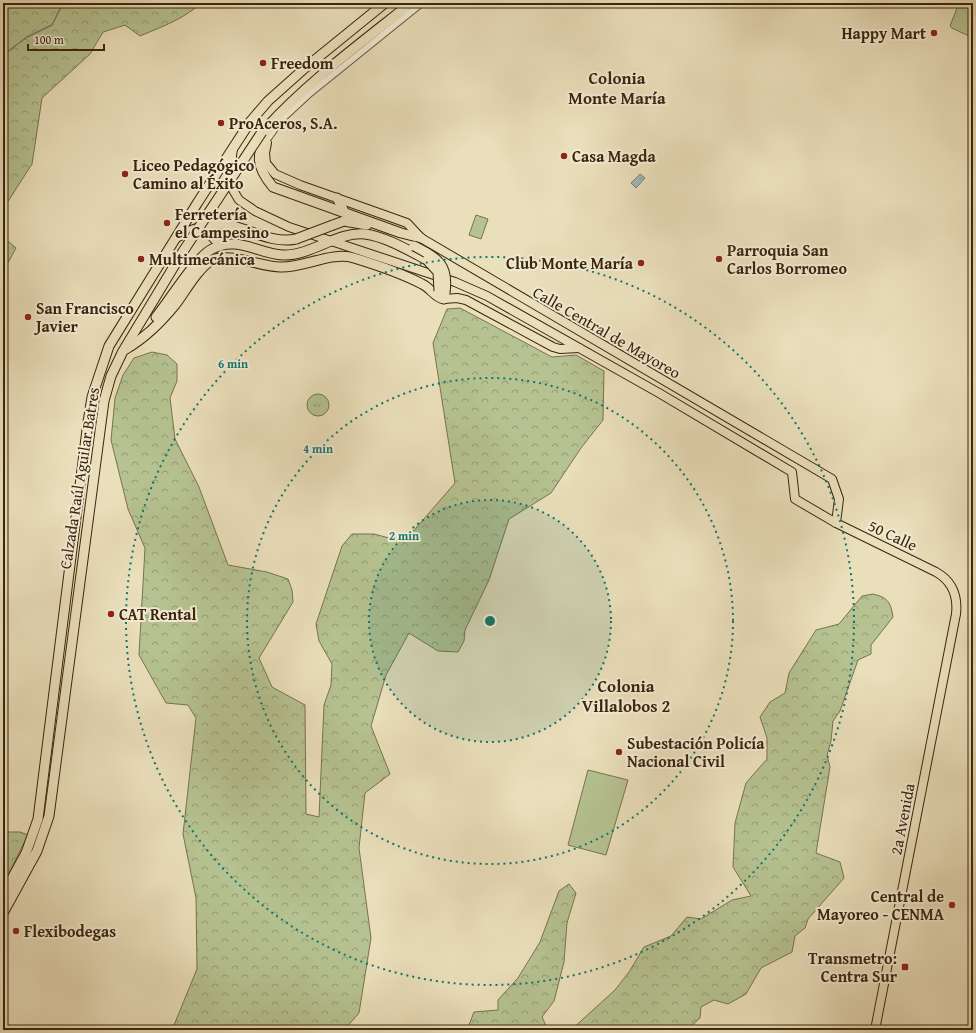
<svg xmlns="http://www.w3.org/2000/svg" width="976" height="1033" viewBox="0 0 976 1033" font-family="'Gentium Book Plus',serif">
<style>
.grass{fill:url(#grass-tufts);stroke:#78734e}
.forest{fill:url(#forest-crowns);stroke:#78734e}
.green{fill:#b6c291;stroke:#78734e}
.water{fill:url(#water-ripples);stroke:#767d76}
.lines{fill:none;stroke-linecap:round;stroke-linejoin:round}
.stream{stroke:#767d76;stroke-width:1.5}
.minor-casing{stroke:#675338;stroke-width:8}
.major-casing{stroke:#3b240c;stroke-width:10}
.highway-casing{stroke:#3b240c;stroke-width:11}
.minor{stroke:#f1ead3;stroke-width:6}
.major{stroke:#eadfbb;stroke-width:8}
.highway{stroke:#eadfbb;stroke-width:9}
.highway-bridge-casing{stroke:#3b240c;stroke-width:11;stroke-linecap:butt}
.highway-bridge{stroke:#eadfbb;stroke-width:9}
.ring{fill:none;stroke:#0f766e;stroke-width:2;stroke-dasharray:2 4}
.poi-dot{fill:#8f2418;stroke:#f1ead3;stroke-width:1.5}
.labels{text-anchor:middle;stroke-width:4;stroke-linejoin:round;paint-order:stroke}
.poi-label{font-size:16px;font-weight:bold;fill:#3b240c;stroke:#f1ead3;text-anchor:start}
.street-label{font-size:16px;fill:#3b240c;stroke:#f1ead3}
.neighbourhood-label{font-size:17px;font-weight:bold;fill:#3b240c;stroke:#f1ead3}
.centre{fill:#0f766e;stroke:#f1ead3;stroke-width:2}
.ring-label{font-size:12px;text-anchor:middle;font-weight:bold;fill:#0f766e;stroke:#f1ead3;stroke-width:4;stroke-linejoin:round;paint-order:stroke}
</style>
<defs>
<pattern id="grass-tufts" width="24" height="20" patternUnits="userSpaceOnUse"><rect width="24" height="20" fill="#b6c291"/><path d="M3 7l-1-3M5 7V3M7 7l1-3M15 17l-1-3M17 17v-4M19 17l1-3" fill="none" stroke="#959d75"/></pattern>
<pattern id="forest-crowns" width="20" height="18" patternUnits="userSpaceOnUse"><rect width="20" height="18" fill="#b6c291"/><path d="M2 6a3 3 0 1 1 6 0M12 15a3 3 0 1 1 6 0" fill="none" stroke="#959d75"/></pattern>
<pattern id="water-ripples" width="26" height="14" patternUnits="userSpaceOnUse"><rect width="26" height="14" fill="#9eb9bc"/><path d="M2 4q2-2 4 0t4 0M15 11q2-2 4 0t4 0" fill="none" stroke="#829697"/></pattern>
</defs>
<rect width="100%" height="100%" fill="#eadfbb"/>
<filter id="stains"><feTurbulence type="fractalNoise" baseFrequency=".005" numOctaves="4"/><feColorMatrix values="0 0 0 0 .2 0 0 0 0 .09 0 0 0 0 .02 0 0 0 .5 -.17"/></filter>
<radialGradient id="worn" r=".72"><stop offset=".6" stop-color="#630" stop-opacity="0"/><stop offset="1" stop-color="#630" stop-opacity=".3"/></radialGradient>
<!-- grass -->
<circle class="grass" cx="318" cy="405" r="11"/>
<!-- forest -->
<g class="forest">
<path d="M3 3H201C184 19 161 27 140 36L125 25 103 32 90 54 42 98 32 164 5 206 3 219Z"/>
<path d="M3 237 16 248 3 272Z"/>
<path d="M460 308 552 357 576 355 604 371 603 420 581 448 551 493 509 519 489 580 465 630 464 641 458 652 438 651 409 633 386 675 371 726 390 774 365 793 359 848 371 938 359 1013 344 1030H172L197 969 196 898 183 834 196 718 188 705 166 703 139 655 145 548 128 509 111 440 115 398 123 375 134 358 152 352 167 355 177 364V381L170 398 175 439 199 487 228 565 267 572 288 579 292 590 293 602 259 658 272 687 305 705 306 814 319 817 324 705 331 685 332 664 319 641 316 624 342 546 352 534H374L404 542 455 483 433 343 447 309Z"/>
<path d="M873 594C887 597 891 602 893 617L871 645V654L858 660 840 711 833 721 831 741 827 755 830 767 816 853 840 862 844 878 808 919 805 928 795 936 792 952 761 968 746 994 728 1004 714 1000 701 1007 700 1018 689 1028V1030H571L615 990 629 972 644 947 671 936 687 917 701 919 732 900 751 896 733 867 735 823 746 783 767 759V738L760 717 770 702 785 693 789 673 816 630 839 624 862 596Z"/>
<path d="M3 832H20L28 835 3 885Z"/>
<path d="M569 884 576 893 567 923 564 962 554 1001 542 1017 548 1030H467L474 1012 498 1010V1000L518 978 540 942 559 891Z"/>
</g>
<!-- green -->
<g class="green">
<path d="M959 3H973V38L952 28 950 26Z"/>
<path d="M476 215 488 219 481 239 469 235Z"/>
<path d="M588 770 628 780 606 855 568 845Z"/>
</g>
<!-- water -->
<path class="water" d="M640 174 645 178 636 188 631 183Z"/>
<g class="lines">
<!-- stream -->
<path class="stream" d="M3 55 27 37 52 25 63 3"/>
<defs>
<path id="minor" d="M269 137 281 120 308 95 422 3"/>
<g id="major">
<path d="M267 143 265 153 266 163 275 174 300 185 407 223 421 238 832 479 839 499 836 523"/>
<path d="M233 148 231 165 233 190 239 200 255 211 289 227 455 282 487 296 659 393 792 472 795 499 836 523 936 572C952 581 958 596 956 614L875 1030"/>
<path d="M444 299 457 298 466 300 553 347 560 349 579 348"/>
</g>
<g id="highway">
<path d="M269 125C259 153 252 162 273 187L401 233 421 238"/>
<path d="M266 128C309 81 361 43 411 3"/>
<path d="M337 198 345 213"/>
<path d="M212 225C207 234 215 241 223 244"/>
<path d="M333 225 344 221 367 225"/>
<path d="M177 237C189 231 204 224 218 224 245 224 268 245 296 239"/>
<path d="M156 317C170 300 195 258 212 249 237 235 258 254 283 255 311 256 338 231 365 234 384 236 410 251 427 260"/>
<path d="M126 349C145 338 162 321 175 305 185 292 198 268 212 260 228 252 262 267 280 267 304 268 332 251 354 258 377 265 401 273 422 284 431 288 434 297 444 299L445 292"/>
<path d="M3 895 26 853 38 819 88 422 92 397 109 346 198 202 250 122 268 101 305 68 385 3"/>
<path d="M3 913 37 851 49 816 104 401 111 376 123 351 182 253"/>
</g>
</defs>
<!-- minor casing -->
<use href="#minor" class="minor-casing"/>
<!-- major casing -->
<use href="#major" class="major-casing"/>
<!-- highway casing -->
<use href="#highway" class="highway-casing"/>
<!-- minor -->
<use href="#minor" class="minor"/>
<!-- major -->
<use href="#major" class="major"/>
<!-- highway -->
<use href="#highway" class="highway"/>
<defs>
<g id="highway-bridge">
<path d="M296 239 333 225"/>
<path d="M414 246C437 258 449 264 445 292"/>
<path d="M182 253 262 132"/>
<path d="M427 260 438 272 439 291"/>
</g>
</defs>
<!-- highway-bridge casing -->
<use href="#highway-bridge" class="highway-bridge-casing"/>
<!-- highway-bridge -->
<use href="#highway-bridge" class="highway-bridge"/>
</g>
<!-- distance rings -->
<circle cx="490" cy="621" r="121" fill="#0f766e" fill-opacity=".12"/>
<g class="ring">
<circle cx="490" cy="621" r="121"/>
<circle cx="490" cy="621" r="243"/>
<circle cx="490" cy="621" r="364"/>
</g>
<!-- markers -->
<g class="poi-dot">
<circle cx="934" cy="33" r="4"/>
<circle cx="263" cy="63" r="4"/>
<circle cx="221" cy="123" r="4"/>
<circle cx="564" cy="156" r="4"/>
<circle cx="125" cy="174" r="4"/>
<circle cx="167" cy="223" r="4"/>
<circle cx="141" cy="259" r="4"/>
<circle cx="719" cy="259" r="4"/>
<circle cx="641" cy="263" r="4"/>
<circle cx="28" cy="317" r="4"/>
<circle cx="111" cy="614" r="4"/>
<circle cx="619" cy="752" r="4"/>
<circle cx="952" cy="905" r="4"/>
<circle cx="16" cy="931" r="4"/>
<rect x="901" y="963" width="8" height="8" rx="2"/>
</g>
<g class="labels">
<!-- poi labels -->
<g class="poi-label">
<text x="926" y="39" text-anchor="end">Happy Mart</text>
<text x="271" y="69">Freedom</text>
<text x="229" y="129">ProAceros, S.A.</text>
<text x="572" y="162">Casa Magda</text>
<text x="133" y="171">Liceo Pedagógico<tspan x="133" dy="18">Camino al Éxito</tspan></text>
<text x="175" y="220">Ferretería<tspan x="175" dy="18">el Campesino</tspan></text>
<text x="727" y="256">Parroquia San<tspan x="727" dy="18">Carlos Borromeo</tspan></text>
<text x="149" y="265">Multimecánica</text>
<text x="633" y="269" text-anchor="end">Club Monte María</text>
<text x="36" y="314">San Francisco<tspan x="36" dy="18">Javier</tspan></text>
<text x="119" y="620">CAT Rental</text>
<text x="627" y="749">Subestación Policía<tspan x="627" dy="18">Nacional Civil</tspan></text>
<text x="944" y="902" text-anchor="end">Central de<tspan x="944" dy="18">Mayoreo - CENMA</tspan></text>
<text x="24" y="937">Flexibodegas</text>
<text x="897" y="964" text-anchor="end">Transmetro:<tspan x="897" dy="18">Centra Sur</tspan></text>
</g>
<!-- street labels -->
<g class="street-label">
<text transform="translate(607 332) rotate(30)" y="6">Calle Central de Mayoreo</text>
<text transform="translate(79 478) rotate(-81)" y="6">Calzada Raúl Aguilar Batres</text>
<text transform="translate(893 535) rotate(25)" y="6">50 Calle</text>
<text transform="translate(902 819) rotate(-79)" y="6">2a Avenida</text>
</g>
<!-- neighbourhood labels -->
<g class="neighbourhood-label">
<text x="617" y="84">Colonia<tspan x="617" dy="20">Monte María</tspan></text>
<text x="626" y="692">Colonia<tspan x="626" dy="20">Villalobos 2</tspan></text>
</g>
</g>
<circle cx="490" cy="621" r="6" class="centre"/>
<g class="ring-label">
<text x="233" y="368">6 min</text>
<text x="318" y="453">4 min</text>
<text x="404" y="540">2 min</text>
</g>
<!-- margin -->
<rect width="976" height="1033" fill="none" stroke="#eadfbb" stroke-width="16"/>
<rect x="4" y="4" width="968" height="1025" fill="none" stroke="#3b240c" stroke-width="2"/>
<rect x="8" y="8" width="960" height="1017" fill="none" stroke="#3b240c"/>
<!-- scale -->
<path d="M28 44v6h76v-6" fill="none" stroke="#3b240c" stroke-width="2"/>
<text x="34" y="44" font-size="12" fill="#3b240c" stroke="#f1ead3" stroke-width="3" paint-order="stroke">100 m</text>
<rect width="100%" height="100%" filter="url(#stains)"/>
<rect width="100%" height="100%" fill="url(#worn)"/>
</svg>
